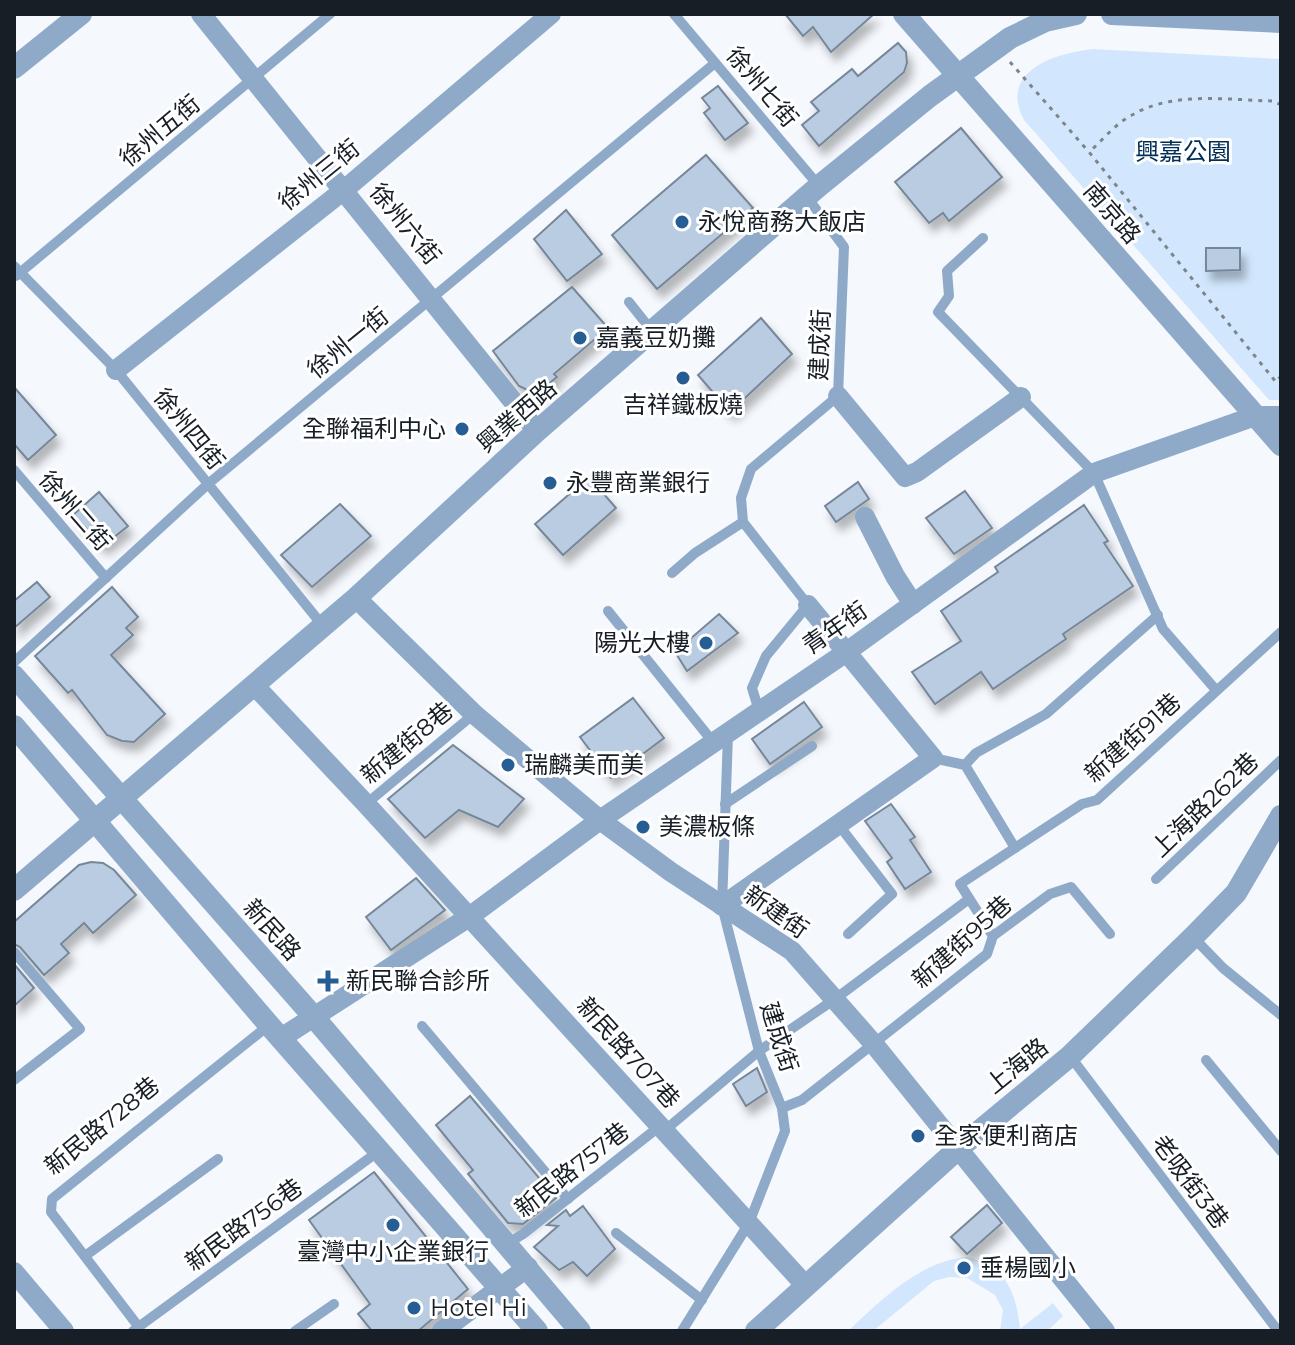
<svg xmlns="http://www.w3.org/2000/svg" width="1295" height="1345" viewBox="0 0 1295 1345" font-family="Montserrat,'Noto Sans TC',sans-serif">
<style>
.green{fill:#d2e7fe}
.building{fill:#bacce1;stroke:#76879a;stroke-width:2;filter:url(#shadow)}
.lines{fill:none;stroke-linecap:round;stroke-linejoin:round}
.path{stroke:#7f848a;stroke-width:3;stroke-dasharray:4 6;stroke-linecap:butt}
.service{stroke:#8faac8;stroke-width:10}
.minor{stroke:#8faac8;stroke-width:20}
.tertiary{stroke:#8faac8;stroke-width:22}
.poi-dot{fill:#265d95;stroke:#fff;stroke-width:3}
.labels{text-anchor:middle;stroke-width:6;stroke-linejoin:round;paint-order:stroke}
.street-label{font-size:24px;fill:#171e25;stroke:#fff}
.park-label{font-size:24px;fill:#002e57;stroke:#fff}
.poi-label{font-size:24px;fill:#171e25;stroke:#fff;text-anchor:start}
</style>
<defs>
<filter id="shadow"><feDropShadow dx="5" dy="9" stdDeviation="4" flood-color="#0004"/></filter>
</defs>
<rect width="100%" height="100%" fill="#f5f8fd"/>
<!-- green -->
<g class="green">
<path d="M1093 49 1281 59V400H1269L1024 120C998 71 1055 53 1093 49Z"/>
<path d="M967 1257C1006 1267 1016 1291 1020 1329L1053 1303 1063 1316 1047 1331H1000L1003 1310 995 1295 967 1278 949 1277 934 1281 873 1331H848C881 1300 920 1261 967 1257Z"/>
</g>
<!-- building -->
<g class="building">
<path d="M785 14H874L831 52 813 27 803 36Z"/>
<path d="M898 43 906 52 907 63 904 72 819 146 802 125 819 111 811 102 852 69 858 76Z"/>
<path d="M718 86 748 123 725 140 704 113 710 108 702 98Z"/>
<path d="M961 128 1002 177 949 221 943 213 929 223 895 182Z"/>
<path d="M706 155 753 208 657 289 612 235Z"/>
<path d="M566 210 602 254 567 281 534 239Z"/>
<path d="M1206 248H1240V270L1206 271Z"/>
<path d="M572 287 608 328 554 374 557 377 536 394 519 386 493 351Z"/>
<path d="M761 318 792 354 730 412 698 375Z"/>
<path d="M14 387 56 435 28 460 14 444Z"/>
<path d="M589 477 616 508 563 555 535 524Z"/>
<path d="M858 482 869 499 836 522 825 506Z"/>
<path d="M965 491 992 528 954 554 926 518Z"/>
<path d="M99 492 128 526 103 546 73 515Z"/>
<path d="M340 504 371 536 312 587 281 555Z"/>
<path d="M1084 505 1108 541 1104 543 1133 586 1063 634 1066 639 993 689 981 672 935 704 912 672 961 641 941 611 998 572 995 567Z"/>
<path d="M37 582 50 597 14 628V601Z"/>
<path d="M112 587 138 617 126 628 133 635 111 655 165 714 134 742 122 741 107 735 72 690 68 693 35 656Z"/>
<path d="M719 614 738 633 687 671 675 652Z"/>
<path d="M633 698 664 738 611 778 580 737Z"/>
<path d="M804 702 822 727 770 764 752 739Z"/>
<path d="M453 745 524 799 498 827 459 810 425 838 388 799Z"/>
<path d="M891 804 915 837 910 840 931 872 905 889 887 862 892 858 865 821Z"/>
<path d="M91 862 103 863 114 870 136 895 93 933 84 923 61 944 69 953 44 975 20 947 14 944V922L79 865Z"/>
<path d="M416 878 445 910 391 950 366 917Z"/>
<path d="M14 964 34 988 14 1006Z"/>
<path d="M757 1068 767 1092 746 1106 733 1084Z"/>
<path d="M470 1096 556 1198 523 1224 508 1223 468 1174 473 1170 436 1125Z"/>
<path d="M374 1172 468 1289 418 1331H372L358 1314 370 1304 309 1220Z"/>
<path d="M987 1205 1002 1223 967 1254 951 1237Z"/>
<path d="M583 1206 615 1249 587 1276 573 1262 559 1270 534 1247 558 1226 547 1225 566 1210 570 1216Z"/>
</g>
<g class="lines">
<!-- path -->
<g class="path">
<path d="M1010 62 1089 152"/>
<path d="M1281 105 1273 101C1228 100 1173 91 1132 115 1116 123 1103 140 1089 152L1276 382 1281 376"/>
</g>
<!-- service -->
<g class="service">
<path d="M674 14 819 186"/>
<path d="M983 238 947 271 949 296 938 312 1094 473 1163 629 1216 690"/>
<path d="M14 266 116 370 323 626"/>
<path d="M16 276 330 14"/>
<path d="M629 302 652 331"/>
<path d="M14 470 106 578"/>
<path d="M672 573 695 553 743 522"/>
<path d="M608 611 713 742"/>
<path d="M14 662 208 484 715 63"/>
<path d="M759 711 752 688 766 656 808 605 743 522 741 498 751 469 838 396 844 247 807 197"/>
<path d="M933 758 965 765 1015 848"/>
<path d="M965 765 976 753 1046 714 1158 615"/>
<path d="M366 804 474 714"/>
<path d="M725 804 812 746"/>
<path d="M838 824 892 894 848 934"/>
<path d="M1156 879 1281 760"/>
<path d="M993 936 960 884 1082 804 1097 800 1281 632"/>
<path d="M1193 937 1223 968 1281 1015"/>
<path d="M14 952 80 1029 14 1080"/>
<path d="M422 1026 568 1199"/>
<path d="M1070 1056 1278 1331"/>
<path d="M1206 1060 1281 1151"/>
<path d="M782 1108 802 1100 987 954 993 936 1050 894 1071 887 1110 934"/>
<path d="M664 1131 759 1051 835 999 969 899"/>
<path d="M616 1233 702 1300"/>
<path d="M507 1244 523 1234 660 1126"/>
<path d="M85 1256 218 1159"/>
<path d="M138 1326 51 1212 52 1199 269 1025"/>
<path d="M133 1331 379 1151"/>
<path d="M295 1331 334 1304"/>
<path d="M682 1331 749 1223 785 1131 782 1108 759 1051 722 906 728 734"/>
</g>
<!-- minor -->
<g class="minor">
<path d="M201 14 537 431"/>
<path d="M116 370 344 190 551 14"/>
<path d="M838 396 905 477 917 472 1021 397"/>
<path d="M865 517 895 576 913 604"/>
<path d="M356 598 474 714 600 820 671 872 792 951 873 1043 1105 1331"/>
<path d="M255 686 366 804 806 1286"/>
<path d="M722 906 933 758 808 605"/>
<path d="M281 1038 469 917 600 820 845 653 1094 473 1255 416H1281"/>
<path d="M14 1272 64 1331"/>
<path d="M442 1331 528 1267"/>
</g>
<!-- tertiary -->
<g class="tertiary">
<path d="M904 14 1281 445"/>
<path d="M1112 14 1281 22"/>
<path d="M14 68 81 14"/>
<path d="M14 676 313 1016 580 1331"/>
<path d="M14 726 269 1025 537 1331"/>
<path d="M14 890 356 598 537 431 819 186 930 96 1010 38 1045 21 1076 14"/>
<path d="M756 1331 959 1148 1070 1056 1193 937 1236 893 1281 816"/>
</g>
</g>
<!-- markers -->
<g class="poi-dot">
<circle cx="682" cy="222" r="8"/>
<circle cx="580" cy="338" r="8"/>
<circle cx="683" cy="378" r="8"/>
<circle cx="462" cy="429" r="8"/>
<circle cx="550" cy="483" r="8"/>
<circle cx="706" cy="643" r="8"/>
<circle cx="508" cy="765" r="8"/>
<circle cx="643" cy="827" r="8"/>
<path d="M324 969h8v8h8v8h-8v8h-8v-8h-8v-8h8z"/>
<circle cx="918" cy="1136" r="8"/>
<circle cx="393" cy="1225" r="8"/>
<circle cx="964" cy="1268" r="8"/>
<circle cx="414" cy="1308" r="8"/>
</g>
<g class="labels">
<!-- street labels -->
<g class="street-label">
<text transform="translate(762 87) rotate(50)" y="8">徐州七街</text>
<text transform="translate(160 131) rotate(-40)" y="8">徐州五街</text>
<text transform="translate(319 175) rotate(-39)" y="8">徐州三街</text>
<text transform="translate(1112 213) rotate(49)" y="8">南京路</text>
<text transform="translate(405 224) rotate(51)" y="8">徐州六街</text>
<text transform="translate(348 343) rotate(-39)" y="8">徐州一街</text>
<text transform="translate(820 345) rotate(-88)" y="8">建成街</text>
<text transform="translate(517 416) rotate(-41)" y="8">興業西路</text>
<text transform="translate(189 429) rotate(51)" y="8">徐州四街</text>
<text transform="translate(75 511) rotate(49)" y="8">徐州二街</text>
<text transform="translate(835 628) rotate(-35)" y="8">青年街</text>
<text transform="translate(1133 738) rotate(-42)" y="8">新建街91巷</text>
<text transform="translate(407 743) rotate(-40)" y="8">新建街8巷</text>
<text transform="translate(1205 805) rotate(-44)" y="8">上海路262巷</text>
<text transform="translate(776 912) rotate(35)" y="8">新建街</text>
<text transform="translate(272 930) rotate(48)" y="8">新民路</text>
<text transform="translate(962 942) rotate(-42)" y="8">新建街95巷</text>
<text transform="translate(779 1037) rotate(72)" y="8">建成街</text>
<text transform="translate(628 1053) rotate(48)" y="8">新民路707巷</text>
<text transform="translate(1017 1066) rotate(-39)" y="8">上海路</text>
<text transform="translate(102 1126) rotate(-39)" y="8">新民路728巷</text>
<text transform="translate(572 1170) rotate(-38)" y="8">新民路757巷</text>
<text transform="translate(1190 1182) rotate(53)" y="8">老吸街3巷</text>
<text transform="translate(244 1225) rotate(-36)" y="8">新民路756巷</text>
</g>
<!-- park labels -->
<g class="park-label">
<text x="1183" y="160">興嘉公園</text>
</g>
<!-- poi labels -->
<g class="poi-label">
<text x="698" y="230">永悅商務大飯店</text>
<text x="596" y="346">嘉義豆奶攤</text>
<text x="683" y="413" text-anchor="middle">吉祥鐵板燒</text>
<text x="446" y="437" text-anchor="end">全聯福利中心</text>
<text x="566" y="491">永豐商業銀行</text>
<text x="690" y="651" text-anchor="end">陽光大樓</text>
<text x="524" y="773">瑞麟美而美</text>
<text x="659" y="835">美濃板條</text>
<text x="346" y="989">新民聯合診所</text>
<text x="934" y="1144">全家便利商店</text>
<text x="393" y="1260" text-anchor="middle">臺灣中小企業銀行</text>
<text x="980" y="1276">垂楊國小</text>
<text x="430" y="1316">Hotel Hi</text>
</g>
</g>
<!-- border -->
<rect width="1295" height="1345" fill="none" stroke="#171e25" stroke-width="32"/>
</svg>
